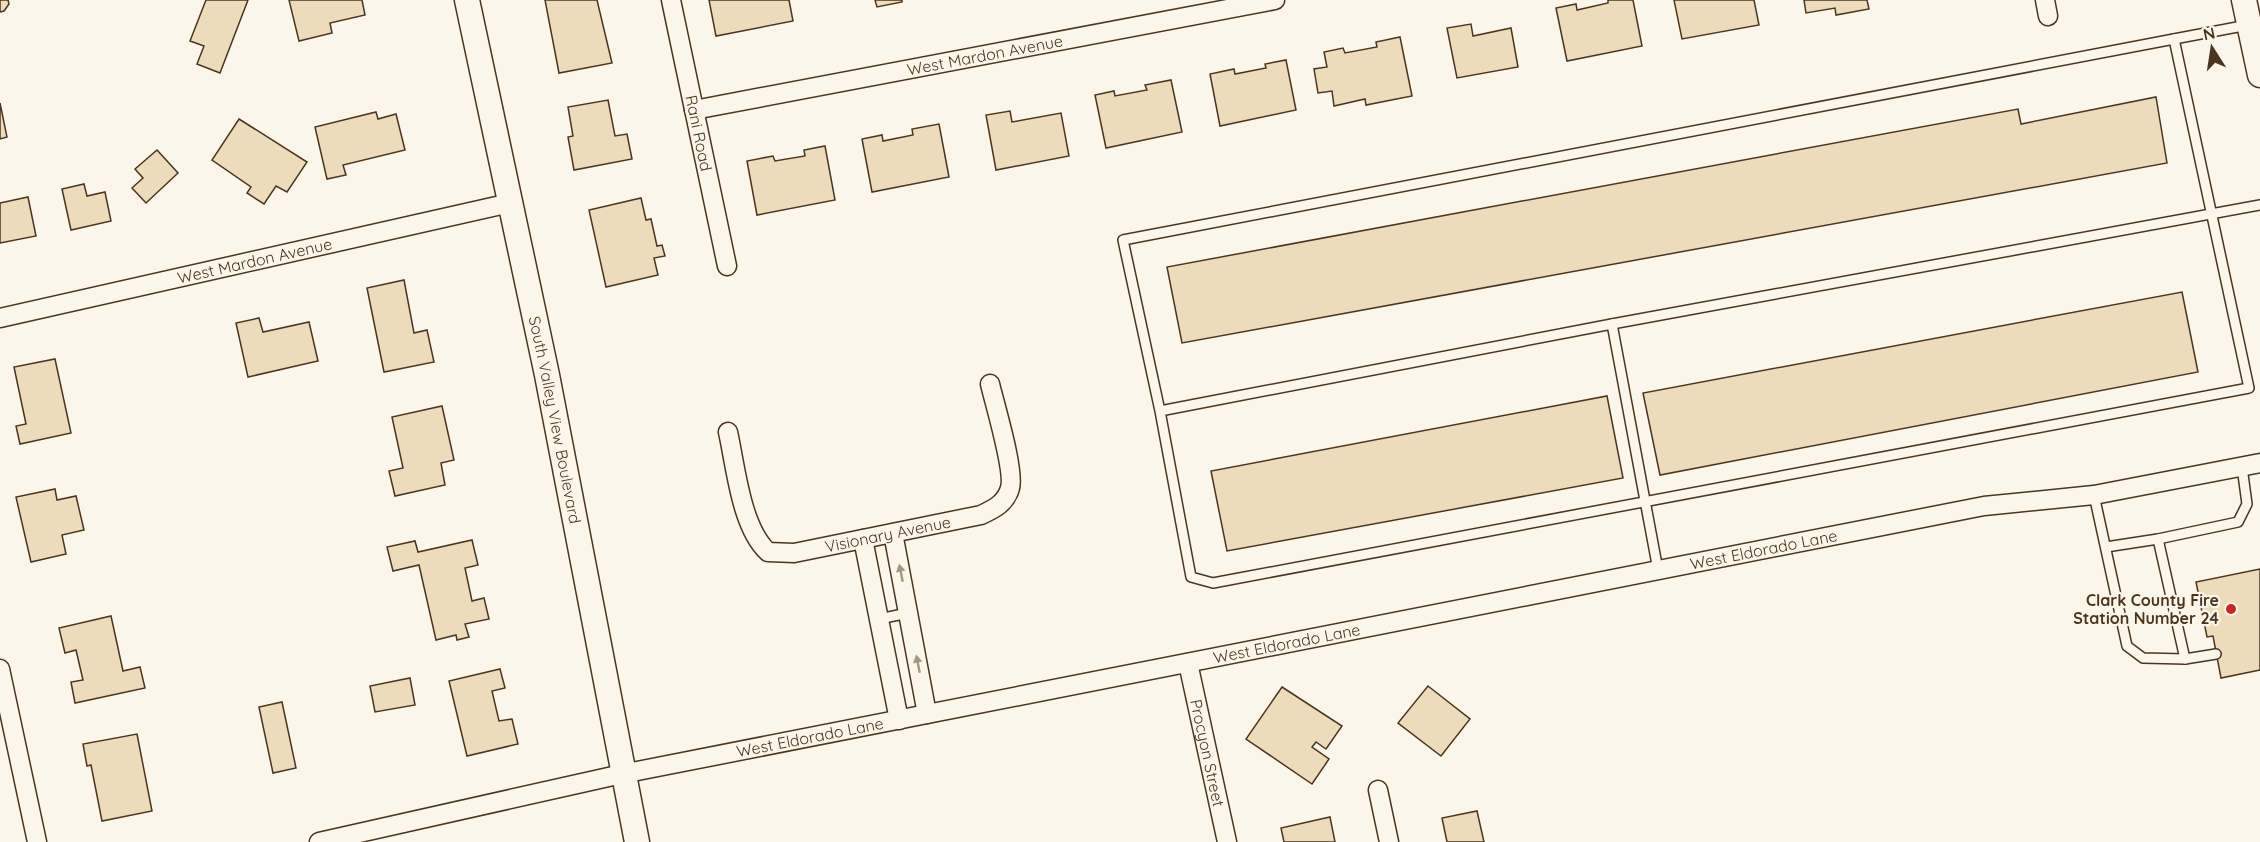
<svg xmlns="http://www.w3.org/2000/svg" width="2260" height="842" viewBox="0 0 2260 842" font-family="Quicksand,sans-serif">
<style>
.building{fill:#ecdcbc;stroke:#4a3520;stroke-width:1.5}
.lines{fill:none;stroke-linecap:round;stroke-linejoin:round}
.lane-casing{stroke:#4a3520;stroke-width:12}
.street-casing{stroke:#4a3520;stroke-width:21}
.secondary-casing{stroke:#4a3520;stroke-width:27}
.lane{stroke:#fbf6e9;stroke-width:9}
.street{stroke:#fbf6e9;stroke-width:18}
.secondary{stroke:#fbf6e9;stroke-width:24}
.oneway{fill:#a29684}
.poi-dot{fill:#c62828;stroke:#fbf6e9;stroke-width:2}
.labels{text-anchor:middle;stroke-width:4.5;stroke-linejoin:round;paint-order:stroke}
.street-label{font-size:16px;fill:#4a3520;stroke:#fbf6e9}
.poi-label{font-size:16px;font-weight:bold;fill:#4a3520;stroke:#fbf6e9;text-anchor:end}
</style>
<rect width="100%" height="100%" fill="#fbf6e9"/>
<!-- building -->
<g class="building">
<path d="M0 0H8L9 4 4 11 0 12Z"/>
<path d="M206 0H248L220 73 197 64 204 46 190 41Z"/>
<path d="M289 0H362L365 15 330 23 332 33 299 41Z"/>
<path d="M545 0H597L612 63 559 73Z"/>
<path d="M709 0H789L793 21 716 36Z"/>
<path d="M875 0H902V2L877 7Z"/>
<path d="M1608 0H1633L1642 46 1567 61 1556 8 1576 4 1577 10 1608 3Z"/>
<path d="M1674 0H1754L1759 25 1682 39Z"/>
<path d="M1804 0H1867L1869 9 1836 15 1835 8 1806 13Z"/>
<path d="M1471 24 1473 36 1511 28 1518 67 1457 78 1447 28Z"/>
<path d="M1400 37 1412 96 1366 105 1365 99 1334 106 1332 91 1318 93 1314 69 1327 67 1324 52 1343 48 1345 53 1377 47 1376 42Z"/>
<path d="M1286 60 1296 110 1220 126 1210 74 1234 69 1235 74 1266 68 1265 64Z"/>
<path d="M1171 80 1182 132 1106 148 1095 95 1114 91 1115 96 1147 90 1145 85Z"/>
<path d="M2156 97 2167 163 1182 343 1167 267 2018 109 2021 124Z"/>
<path d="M608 100 615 136 627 134 632 159 574 170 568 137 573 136 568 107Z"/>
<path d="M0 103 7 137 0 139Z"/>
<path d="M1010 111 1012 122 1061 113 1069 156 996 170 986 115Z"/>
<path d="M376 112 378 119 396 114 405 150 343 165 346 175 327 179 315 127Z"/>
<path d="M239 119 307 162 287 192 276 186 264 204 247 193 251 187 212 160Z"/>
<path d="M939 124 949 177 872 192 862 139 882 135 883 141 913 135 912 129Z"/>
<path d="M825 146 835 200 757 215 747 161 773 156 775 161 805 156 804 150Z"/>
<path d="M157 150 178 173 146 203 132 188 143 178 135 169Z"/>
<path d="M84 184 87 196 105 192 111 221 71 230 62 189Z"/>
<path d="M28 197 36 236 0 243V203Z"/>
<path d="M641 198 646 220 651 219 657 246 662 245 665 256 654 258 658 275 606 287 589 210Z"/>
<path d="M404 280 414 333 427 330 434 362 384 372 367 288Z"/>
<path d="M2182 292 2198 372 1660 475 1643 393Z"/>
<path d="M259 318 263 332 309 322 318 361 248 377 236 323Z"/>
<path d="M55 359 71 433 20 444 16 426 26 424 14 367Z"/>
<path d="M1607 396 1623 478 1227 551 1211 471Z"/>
<path d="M442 406 454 460 441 463 445 485 395 496 389 471 403 468 392 417Z"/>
<path d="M55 489 57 500 76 496 84 530 62 535 66 554 31 562 16 497Z"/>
<path d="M472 540 478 565 465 568 472 601 484 598 489 619 465 624 469 637 457 640 456 635 436 640 419 565 393 571 387 547 415 541 418 552Z"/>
<path d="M2260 569V670L2221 678 2213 636 2207 637 2196 582Z"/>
<path d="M111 616 123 671 140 667 145 688 75 703 71 682 83 680 76 650 65 653 59 628Z"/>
<path d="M500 669 505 688 492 691 499 721 512 719 518 744 467 756 449 681Z"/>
<path d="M410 678 415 705 375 712 370 686Z"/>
<path d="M1428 686 1470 719 1441 756 1398 723Z"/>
<path d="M1282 687 1342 726 1326 749 1316 742 1312 747 1329 759 1312 784 1246 739Z"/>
<path d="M282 702 296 768 273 773 259 707Z"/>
<path d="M137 734 152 811 102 821 91 765 87 766 83 744Z"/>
<path d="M1477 811 1484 842H1447L1442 818Z"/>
<path d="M1330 817 1335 842H1284L1281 828Z"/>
</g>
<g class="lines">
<defs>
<g id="lane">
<path d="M2174 39 2248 25"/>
<path d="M1612 324 2260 205"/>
<path d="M1160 411 1123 240 2174 39 2249 388 1213 583 1191 577 1160 411 1612 324 1658 570"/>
<path d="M2094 495 2127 646 2143 658 2185 659 2216 654"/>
<path d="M2158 539 2238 522 2247 504 2242 467"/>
<path d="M2106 547 2158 539 2185 659"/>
<path d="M879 619 908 613"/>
</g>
<g id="street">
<path id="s1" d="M671 0 727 266"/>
<path d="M2045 0 2048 16"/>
<path id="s2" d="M694 110 1275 0"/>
<path id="s3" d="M0 318 510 203"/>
<path id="s4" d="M728 432C736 468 741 527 768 552L794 553 981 515C994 509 1006 503 1010 488 1015 471 995 405 990 384"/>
<path d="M893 533 927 714"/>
<path d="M863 539 899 720"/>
<path id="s5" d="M1188 663 1227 842"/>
<path d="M0 669 37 842"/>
<path d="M1378 790 1389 842"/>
<path id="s6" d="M319 842 622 774 1984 506 2094 495 2260 463"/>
</g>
<g id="secondary">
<path id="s7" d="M467 0 547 375 637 842"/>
<path d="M2244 0 2260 75"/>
</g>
</defs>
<!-- lane casing -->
<use href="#lane" class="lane-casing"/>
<!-- street casing -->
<use href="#street" class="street-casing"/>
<!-- secondary casing -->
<use href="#secondary" class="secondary-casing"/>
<!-- lane -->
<use href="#lane" class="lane"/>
<!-- street -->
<use href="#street" class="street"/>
<!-- secondary -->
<use href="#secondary" class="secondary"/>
</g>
<!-- one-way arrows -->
<defs><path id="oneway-solid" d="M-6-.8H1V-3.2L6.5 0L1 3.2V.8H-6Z" transform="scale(1.5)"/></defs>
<g class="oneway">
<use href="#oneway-solid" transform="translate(901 573) rotate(-101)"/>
<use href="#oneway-solid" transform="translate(918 664) rotate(-101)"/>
</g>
<!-- markers -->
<circle class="poi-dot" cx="2231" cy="609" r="6"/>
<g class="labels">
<!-- street labels -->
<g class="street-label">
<text dy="6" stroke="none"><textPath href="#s2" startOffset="296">West Mardon Avenue</textPath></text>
<text dy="6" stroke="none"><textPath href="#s1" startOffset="136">Rani Road</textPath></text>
<text dy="6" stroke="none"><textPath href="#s3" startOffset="261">West Mardon Avenue</textPath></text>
<text dy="6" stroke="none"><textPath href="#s7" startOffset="429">South Valley View Boulevard</textPath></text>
<text dy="6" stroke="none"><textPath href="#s4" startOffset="250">Visionary Avenue</textPath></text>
<text dy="6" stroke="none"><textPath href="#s6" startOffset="1474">West Eldorado Lane</textPath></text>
<text dy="6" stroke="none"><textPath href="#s6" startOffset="988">West Eldorado Lane</textPath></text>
<text dy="6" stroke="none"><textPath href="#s6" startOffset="502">West Eldorado Lane</textPath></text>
<text dy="6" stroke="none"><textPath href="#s5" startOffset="92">Procyon Street</textPath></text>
</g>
<!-- poi labels -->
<g class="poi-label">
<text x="2219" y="606">Clark County Fire<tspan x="2219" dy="18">Station Number 24</tspan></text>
</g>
</g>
<!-- north arrow -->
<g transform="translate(2212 48) rotate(348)" stroke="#fbf6e9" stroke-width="4.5" paint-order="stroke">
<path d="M0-4.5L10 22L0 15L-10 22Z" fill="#4a3520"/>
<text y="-9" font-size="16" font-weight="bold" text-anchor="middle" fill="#4a3520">N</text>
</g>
</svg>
